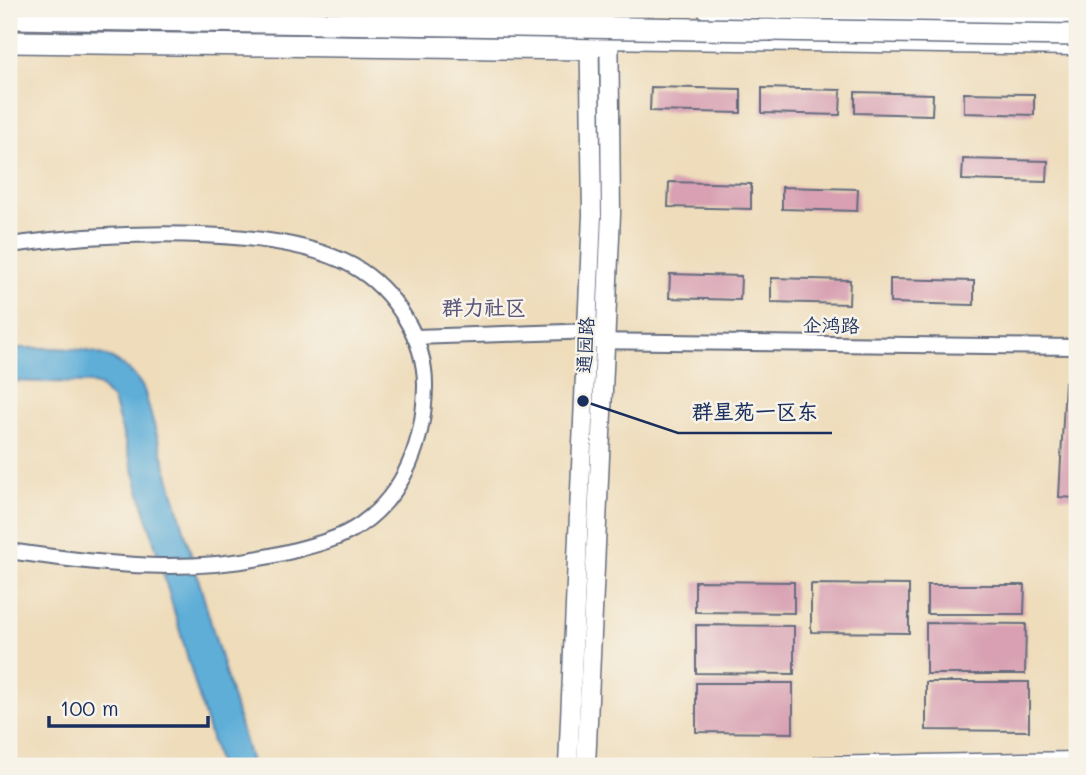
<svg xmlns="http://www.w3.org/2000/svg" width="1086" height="775" viewBox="0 0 1086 775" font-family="Mali,'LXGW WenKai TC',sans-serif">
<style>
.water{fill:#5eaed8;stroke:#3c6e9b;stroke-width:2}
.building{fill:#d8a0b2}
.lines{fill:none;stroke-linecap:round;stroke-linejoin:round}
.minor-casing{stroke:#656c7e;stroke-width:18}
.major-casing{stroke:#656c7e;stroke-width:21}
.highway-casing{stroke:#656c7e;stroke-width:24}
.minor{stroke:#fff;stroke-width:14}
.major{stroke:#fff;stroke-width:18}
.highway{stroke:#fff;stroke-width:21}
.highway-bridge-casing{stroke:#656c7e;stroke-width:24;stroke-linecap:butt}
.highway-bridge{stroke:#fff;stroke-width:21}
.labels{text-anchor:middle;stroke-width:5;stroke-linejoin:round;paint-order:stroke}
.street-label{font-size:19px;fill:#1b2f5e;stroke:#f7f3e8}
.neighbourhood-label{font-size:21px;font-weight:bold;fill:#5d577b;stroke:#f7f3e8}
.leader{fill:none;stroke:#1b2f5e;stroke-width:2.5}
.callout-dot{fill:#1b2f5e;stroke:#f7f3e8;stroke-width:2.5}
.callout-label{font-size:21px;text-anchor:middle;font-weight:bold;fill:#1b2f5e;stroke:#f7f3e8;stroke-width:5;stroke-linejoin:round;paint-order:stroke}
</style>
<rect width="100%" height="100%" fill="#f7f3e8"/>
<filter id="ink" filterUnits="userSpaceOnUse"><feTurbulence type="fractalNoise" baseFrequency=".0143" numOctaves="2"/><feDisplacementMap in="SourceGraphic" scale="14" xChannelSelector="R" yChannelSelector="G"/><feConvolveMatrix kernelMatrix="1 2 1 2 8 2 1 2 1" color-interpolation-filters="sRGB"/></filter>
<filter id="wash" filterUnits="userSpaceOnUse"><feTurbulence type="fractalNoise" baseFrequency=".00686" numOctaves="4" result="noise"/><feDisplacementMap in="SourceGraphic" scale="28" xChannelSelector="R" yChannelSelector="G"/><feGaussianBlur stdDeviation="1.57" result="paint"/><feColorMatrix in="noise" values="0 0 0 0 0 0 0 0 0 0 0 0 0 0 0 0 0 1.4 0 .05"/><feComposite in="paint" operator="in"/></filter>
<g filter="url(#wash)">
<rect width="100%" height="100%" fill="#eedcba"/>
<!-- water -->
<path class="water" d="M9 348C58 349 118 340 144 390L252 766H219L113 400 100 386 90 383 9 381Z"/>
<g id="blocks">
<!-- building -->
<g class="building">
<path d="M651 87 741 89V113L650 111Z"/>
<path d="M762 88 841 90 840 115 762 113Z"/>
<path d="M855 92 933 94 932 115 855 113Z"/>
<path d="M964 93 1034 94V115L964 113Z"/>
<path d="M963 159 1048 161 1047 182 962 180Z"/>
<path d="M669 182 751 184V209L668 207Z"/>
<path d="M782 187 858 189 857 211 782 209Z"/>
<path d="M670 274 741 276 740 300 669 298Z"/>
<path d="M771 278 850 280 849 304 771 302Z"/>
<path d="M890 279 974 281V305L890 303Z"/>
<path d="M1065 382 1077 383V498L1059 497Z"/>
<path d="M695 581 794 582V613L695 612Z"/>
<path d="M811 584 909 585V633L811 632Z"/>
<path d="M927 585H1025L1024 614H927Z"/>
<path d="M926 623 1026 624 1025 674H926Z"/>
<path d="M696 625 794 626V674L696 673Z"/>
<path d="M926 682H1029V731L926 730Z"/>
<path d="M696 683H793V733L696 732Z"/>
</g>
</g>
</g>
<g filter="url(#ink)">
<use href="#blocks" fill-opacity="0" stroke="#656c7e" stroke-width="2"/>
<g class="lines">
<defs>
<g id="minor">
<path d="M9 245C98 233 273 222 353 266 394 289 426 340 425 387 424 440 406 493 360 525 340 539 315 545 292 551 197 576 104 565 9 551"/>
<path d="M415 337 596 331"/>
<path d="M585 341 1077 347"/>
</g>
<g id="major">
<path d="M597 39 1077 46"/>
<path d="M568 766 592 215 589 9"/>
<path d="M586 766 611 214 609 9"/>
<path d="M819 766 1077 761"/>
</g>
<g id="highway">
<path d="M708 9 1077 13"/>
<path d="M9 42 590 49 609 39"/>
</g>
</defs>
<!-- minor casing -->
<use href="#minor" class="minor-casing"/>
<!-- major casing -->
<use href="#major" class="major-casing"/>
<!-- highway casing -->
<use href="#highway" class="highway-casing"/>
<!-- minor -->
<use href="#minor" class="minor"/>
<!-- major -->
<use href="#major" class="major"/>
<!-- highway -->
<use href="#highway" class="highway"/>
<defs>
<path id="highway-bridge" d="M9 18 1077 35"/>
</defs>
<!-- highway-bridge casing -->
<use href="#highway-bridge" class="highway-bridge-casing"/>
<!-- highway-bridge -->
<use href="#highway-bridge" class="highway-bridge"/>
</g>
</g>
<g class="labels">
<!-- street labels -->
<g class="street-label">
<text transform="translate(831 325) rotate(1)" y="7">企鸿路</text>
<text transform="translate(585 345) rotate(-87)" y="7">通园路</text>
</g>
<!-- neighbourhood labels -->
<g class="neighbourhood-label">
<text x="484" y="315">群力社区</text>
</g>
</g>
<!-- callouts -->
<path class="leader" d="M583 401L678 433H832"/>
<circle class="callout-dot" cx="583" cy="401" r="7"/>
<g class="callout-label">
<text x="755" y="419">群星苑一区东</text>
</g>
<!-- margin -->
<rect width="1086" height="775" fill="none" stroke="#f7f3e8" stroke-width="35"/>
<!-- scale -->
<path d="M49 716v10h159v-10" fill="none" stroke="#1b2f5e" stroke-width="3.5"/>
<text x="60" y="716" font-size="21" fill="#1b2f5e" stroke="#f7f3e8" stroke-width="5" paint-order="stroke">100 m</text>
</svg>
